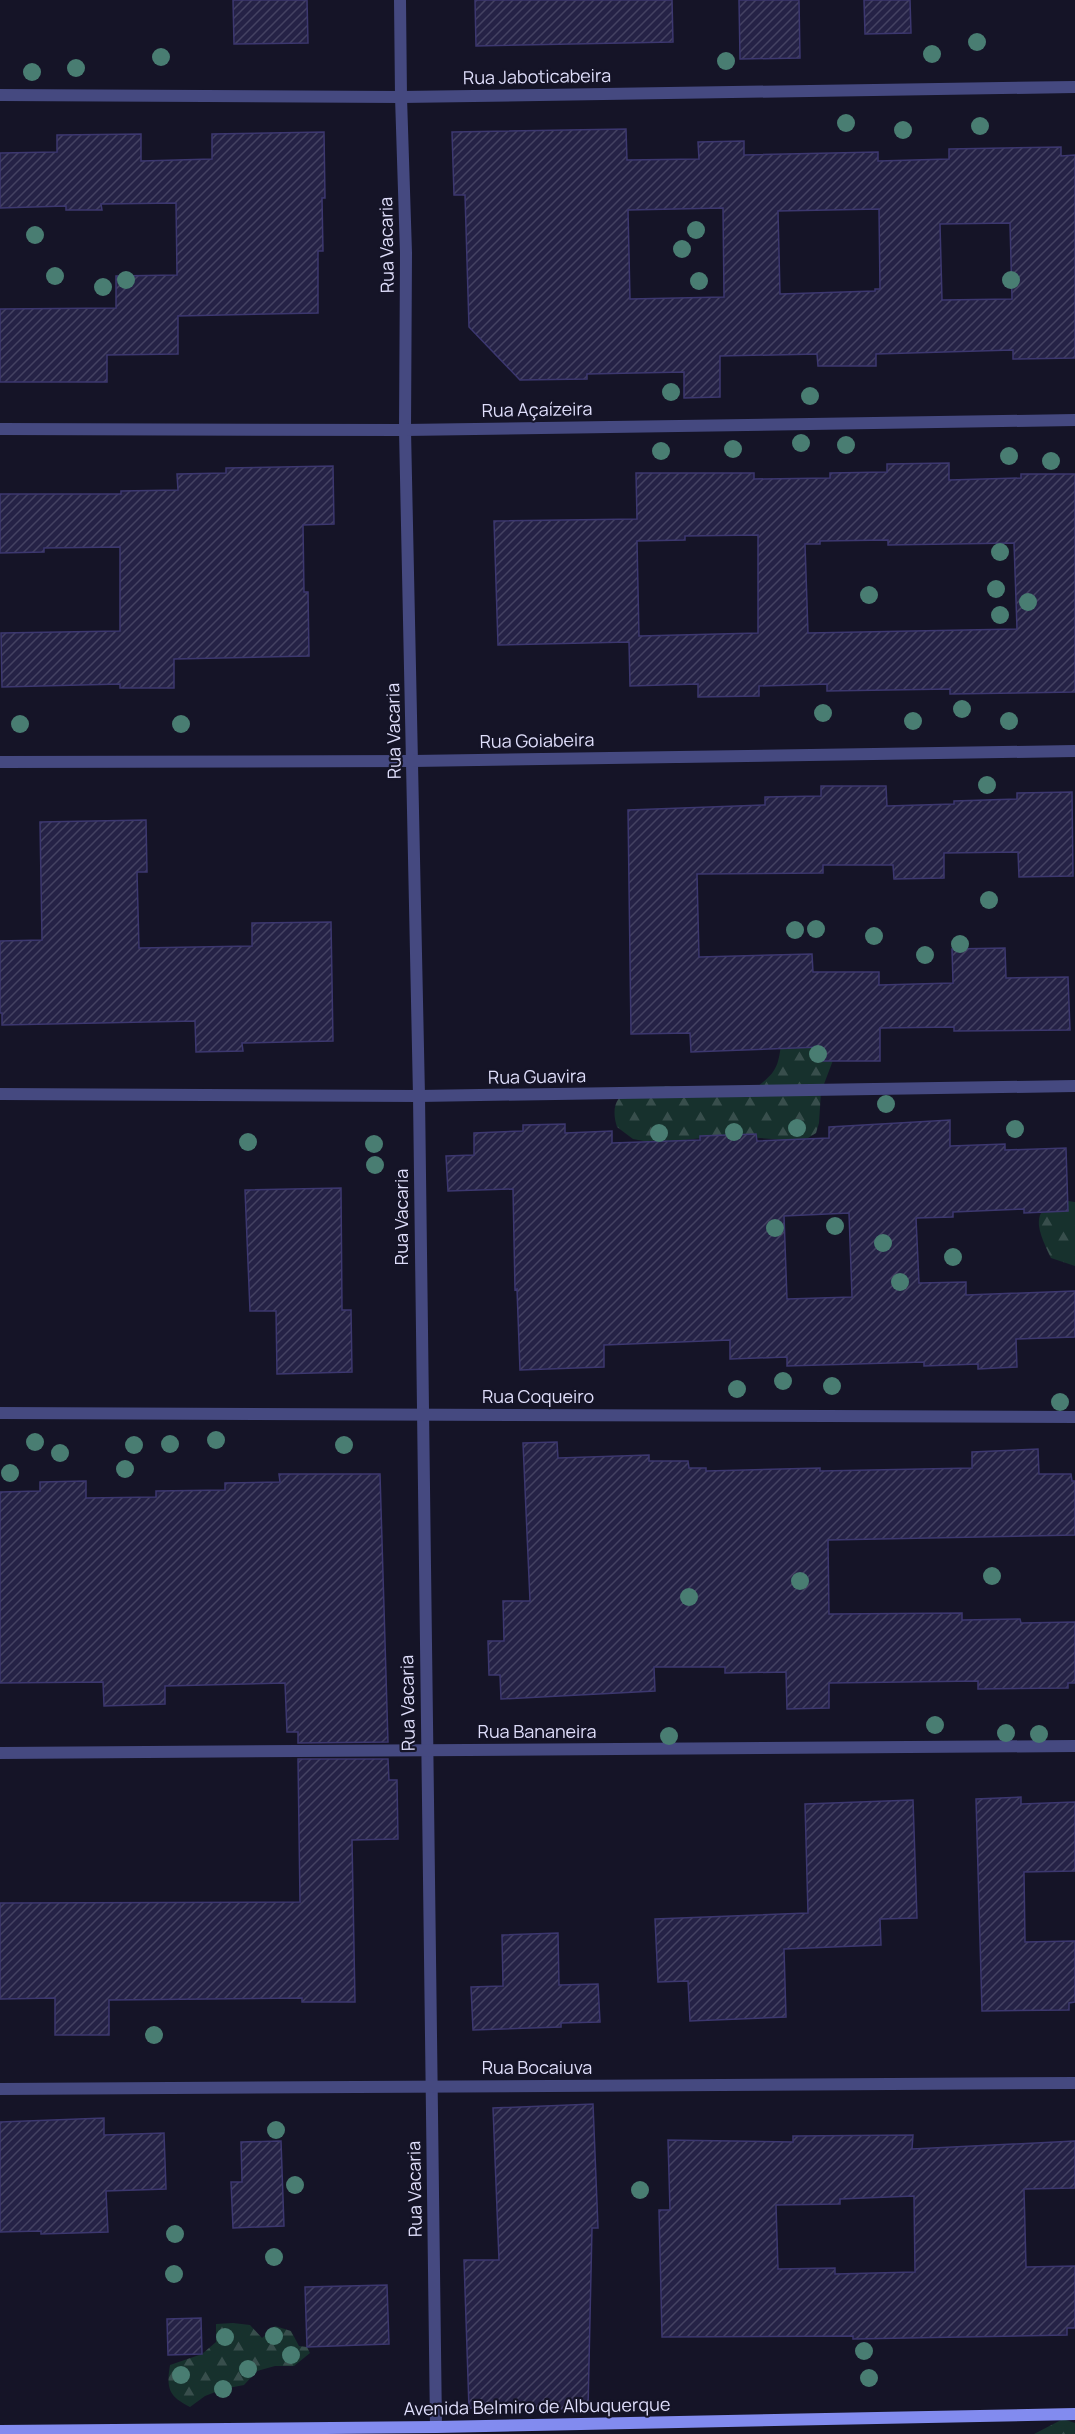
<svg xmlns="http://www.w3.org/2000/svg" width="1075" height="2434" viewBox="0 0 1075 2434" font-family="Manrope,sans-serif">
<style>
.forest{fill:url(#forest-firs)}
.building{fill:url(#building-hatch);stroke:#3c376f;stroke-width:1.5;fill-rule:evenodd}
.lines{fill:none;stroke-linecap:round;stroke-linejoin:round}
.street{stroke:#454980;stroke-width:12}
.secondary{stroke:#828bef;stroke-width:12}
.tree{fill:#497d72}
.labels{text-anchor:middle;stroke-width:4.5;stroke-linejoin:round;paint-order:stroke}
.street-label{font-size:18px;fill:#dfdefb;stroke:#151427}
</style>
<defs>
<pattern id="forest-firs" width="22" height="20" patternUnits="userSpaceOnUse" patternTransform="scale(1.5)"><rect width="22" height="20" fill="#17312d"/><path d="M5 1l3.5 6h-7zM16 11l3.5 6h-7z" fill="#384e4c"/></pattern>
<pattern id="building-hatch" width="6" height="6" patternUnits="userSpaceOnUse" patternTransform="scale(1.5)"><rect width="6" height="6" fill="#252246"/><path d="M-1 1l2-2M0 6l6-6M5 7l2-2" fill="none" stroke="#444262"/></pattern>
</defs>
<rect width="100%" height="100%" fill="#151427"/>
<!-- forest -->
<g class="forest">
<path d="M799 1030 835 1055 821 1092 819 1123 816 1133 808 1138 798 1141 747 1137 703 1138 654 1143 633 1139 617 1127C601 1076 666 1087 697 1088 717 1088 737 1087 757 1087 775 1073 778 1068 781 1045Z"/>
<path d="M1068 1201 1075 1202V1266L1051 1258C1038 1231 1026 1205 1068 1201Z"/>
<path d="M233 2323 250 2325 262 2338 275 2326 291 2331 299 2346 307 2347 310 2353 294 2366H275L257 2371 244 2385 223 2389 205 2396 190 2407C169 2396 166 2389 170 2365L202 2354 216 2342V2324Z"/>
<path d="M1063 2419 1075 2423V2434H1034Z"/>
</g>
<!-- building -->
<g class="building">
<path d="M233 0H307L308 43 234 44Z"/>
<path d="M475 0H672L673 42 476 46Z"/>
<path d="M739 0H799L800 58 740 59Z"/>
<path d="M864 0H910L911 33 865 34Z"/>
<path d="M626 129 627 160 699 159 698 142 744 141V155L878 152V161L949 159V149L1061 147V156L1075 155V358L1013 359V350L876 354V366H818L817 354 720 356V397L684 398V372L587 374V379L520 380 469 327 465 195H454L452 132ZM723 208 724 297 630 299 628 210ZM879 209 880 289H875V291L780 294 778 211ZM1010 223 1012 299 942 300 940 224Z"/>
<path d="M324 132 325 198H322L323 251H318V313L178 316V354L107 355V382H0V309L116 308V276L177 275 176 203 101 204 102 210H66V206L0 208V153L57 152V135L141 134V161L212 159V134Z"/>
<path d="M949 463V480L1021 478V474H1075V692L950 694V689L827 691V684L759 686V696L698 697V684L630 686 629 642 498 645 494 521 637 519 636 473H754V479L830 478V473L887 472V464ZM758 535V633L639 636 637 541 685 540V536ZM888 540V545L1014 543 1017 629 808 633 805 544H820V541Z"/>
<path d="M333 466 334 524 303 525 304 592H308L309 656 174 659V688H120V684L2 687 1 633 120 631V547L44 548V552L0 553V494H121V491L178 490 177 474 226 473V468Z"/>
<path d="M821 786H886L887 806 954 804V801L1017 799V793L1072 792 1073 876 1019 877 1018 852 944 853V878L894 879 893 865H823V873L697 874 699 957 812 954 813 972H879V985L953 983 952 949 1005 948 1006 978 1068 977 1070 1030 954 1031V1027L880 1028V1061H822L821 1047 691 1052 690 1033 631 1034 628 810 765 805V797L821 796Z"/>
<path d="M146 820 147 872H137L139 948 252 946V923L331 922 333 1041 242 1043 243 1051 196 1052 195 1021 2 1025V1013H0V941L42 940 40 822Z"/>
<path d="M950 1120V1146L1005 1144V1150L1066 1148 1068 1211 1024 1213V1209L953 1212V1217L916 1218 919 1283 966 1282V1295L1075 1291V1337L1016 1339 1017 1367 978 1369V1364L924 1366V1362L787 1366V1357L730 1359V1340L604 1345V1367L520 1370 517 1289 515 1290 513 1189 448 1191 446 1156 474 1155V1133L523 1131V1125L565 1124V1133L612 1131V1143L700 1140V1136L756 1134 757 1141 829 1138V1127ZM849 1213 852 1297 787 1299 784 1216Z"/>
<path d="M341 1188 342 1310H351L352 1372 277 1374 276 1311H250L245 1190Z"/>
<path d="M557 1442 558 1458 649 1455V1461H688L689 1468H706V1471L820 1468V1471L972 1468V1452L1038 1449 1039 1474H1071L1072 1481H1075V1535L828 1540 829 1614 962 1613V1620L1020 1619 1021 1623 1075 1622V1683H1068V1688L978 1689V1681L829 1683V1708L787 1709 786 1672 725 1673V1667H654L655 1691 501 1699 500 1675H489L488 1641H504L503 1601H530L523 1443Z"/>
<path d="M279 1474H380L388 1742 298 1743V1732H287L285 1683 165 1686V1704L104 1706 103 1682 0 1683V1492L40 1491V1482L86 1481V1498L156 1497V1491L225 1490V1483L280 1482Z"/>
<path d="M298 1759H388L389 1780H397L398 1839 352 1840 355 2002H302V1998L109 2000V2035H55V1998L0 1999V1903L300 1902Z"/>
<path d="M1021 1797V1804L1075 1802V1871L1024 1872 1025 1942 1075 1941V2002L1069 2003V2010L982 2011 976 1799Z"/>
<path d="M913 1800 917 1918 880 1919 881 1945 784 1949 786 2017 690 2021 688 1981 658 1982 655 1919 808 1913 805 1804Z"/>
<path d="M558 1933 559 1985 598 1984 600 2022 561 2023V2027L473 2030 471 1987 503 1986 502 1935Z"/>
<path d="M593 2104 598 2228H592L588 2409 469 2408 464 2260H499L493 2108Z"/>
<path d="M104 2118V2135L164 2133 166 2189 106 2191 108 2232 41 2234V2231L0 2232V2122Z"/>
<path d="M913 2135 912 2149 1075 2141V2188L1024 2189 1026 2267 1075 2266V2328H1067V2335L853 2339V2336L662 2337 659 2210H670L668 2140 793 2142V2136ZM914 2196 915 2272 835 2274V2268L778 2269 776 2205 840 2204V2199Z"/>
<path d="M281 2141 284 2226 233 2228 231 2182H242L241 2142Z"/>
<path d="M387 2285 389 2344 307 2347 305 2287Z"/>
<path d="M201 2318 202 2354 168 2355 167 2319Z"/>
</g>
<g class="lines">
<!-- street -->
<g class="street">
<path d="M400 0 401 97 406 253 405 430 419 1096 436 2427"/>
<path d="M0 95 401 97 1075 87"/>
<path d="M0 429 405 430 1075 420"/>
<path d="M0 762 413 761 1075 751"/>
<path d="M0 1094 419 1096 1075 1086"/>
<path d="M0 1413 1075 1417"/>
<path d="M0 1753 1075 1746"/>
<path d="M0 2089 1075 2083"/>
</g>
<!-- secondary -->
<path class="secondary" d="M0 2431 436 2427 1075 2414"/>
</g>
<!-- trees -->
<g class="tree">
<circle cx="977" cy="42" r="9"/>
<circle cx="932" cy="54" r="9"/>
<circle cx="161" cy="57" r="9"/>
<circle cx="726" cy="61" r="9"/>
<circle cx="76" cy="68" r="9"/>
<circle cx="32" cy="72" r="9"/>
<circle cx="846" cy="123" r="9"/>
<circle cx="980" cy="126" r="9"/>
<circle cx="903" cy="130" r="9"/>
<circle cx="696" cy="230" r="9"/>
<circle cx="35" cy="235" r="9"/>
<circle cx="682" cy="249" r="9"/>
<circle cx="55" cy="276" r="9"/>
<circle cx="126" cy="280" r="9"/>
<circle cx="1011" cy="280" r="9"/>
<circle cx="699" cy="281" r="9"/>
<circle cx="103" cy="287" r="9"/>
<circle cx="671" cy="392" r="9"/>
<circle cx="810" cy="396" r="9"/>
<circle cx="801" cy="443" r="9"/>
<circle cx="846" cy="445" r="9"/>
<circle cx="733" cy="449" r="9"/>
<circle cx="661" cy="451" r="9"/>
<circle cx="1009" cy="456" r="9"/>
<circle cx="1051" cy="461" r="9"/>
<circle cx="1000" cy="552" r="9"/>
<circle cx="996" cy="589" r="9"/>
<circle cx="869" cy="595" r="9"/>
<circle cx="1028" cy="602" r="9"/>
<circle cx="1000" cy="615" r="9"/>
<circle cx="962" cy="709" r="9"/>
<circle cx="823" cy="713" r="9"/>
<circle cx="913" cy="721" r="9"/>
<circle cx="1009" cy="721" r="9"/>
<circle cx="20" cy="724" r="9"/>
<circle cx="181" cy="724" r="9"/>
<circle cx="987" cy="785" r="9"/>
<circle cx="989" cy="900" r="9"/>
<circle cx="816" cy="929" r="9"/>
<circle cx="795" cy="930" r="9"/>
<circle cx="874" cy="936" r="9"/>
<circle cx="960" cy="944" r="9"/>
<circle cx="925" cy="955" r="9"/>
<circle cx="818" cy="1054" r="9"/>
<circle cx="886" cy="1104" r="9"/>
<circle cx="797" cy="1128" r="9"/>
<circle cx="1015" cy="1129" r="9"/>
<circle cx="734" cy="1132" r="9"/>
<circle cx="659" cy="1133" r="9"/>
<circle cx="248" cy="1142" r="9"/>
<circle cx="374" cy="1144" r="9"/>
<circle cx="375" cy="1165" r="9"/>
<circle cx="835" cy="1226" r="9"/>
<circle cx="775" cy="1228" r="9"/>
<circle cx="883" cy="1243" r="9"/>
<circle cx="953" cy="1257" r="9"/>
<circle cx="900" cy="1282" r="9"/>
<circle cx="783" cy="1381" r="9"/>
<circle cx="832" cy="1386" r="9"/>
<circle cx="737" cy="1389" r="9"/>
<circle cx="1060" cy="1402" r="9"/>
<circle cx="216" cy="1440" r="9"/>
<circle cx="35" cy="1442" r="9"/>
<circle cx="170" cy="1444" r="9"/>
<circle cx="134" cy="1445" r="9"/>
<circle cx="344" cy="1445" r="9"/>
<circle cx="60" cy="1453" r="9"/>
<circle cx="125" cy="1469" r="9"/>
<circle cx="10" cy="1473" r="9"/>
<circle cx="992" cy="1576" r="9"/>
<circle cx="800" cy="1581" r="9"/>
<circle cx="689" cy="1597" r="9"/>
<circle cx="935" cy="1725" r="9"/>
<circle cx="1006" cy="1733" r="9"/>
<circle cx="1039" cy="1734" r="9"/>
<circle cx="669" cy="1736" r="9"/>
<circle cx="154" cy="2035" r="9"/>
<circle cx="276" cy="2130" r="9"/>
<circle cx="295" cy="2185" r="9"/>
<circle cx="640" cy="2190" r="9"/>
<circle cx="175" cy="2234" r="9"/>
<circle cx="274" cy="2257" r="9"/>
<circle cx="174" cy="2274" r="9"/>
<circle cx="274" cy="2336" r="9"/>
<circle cx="225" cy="2337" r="9"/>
<circle cx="864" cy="2351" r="9"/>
<circle cx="291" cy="2355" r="9"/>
<circle cx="248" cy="2369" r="9"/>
<circle cx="181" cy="2375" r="9"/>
<circle cx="869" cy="2378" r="9"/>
<circle cx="223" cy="2389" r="9"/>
</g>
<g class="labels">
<!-- street labels -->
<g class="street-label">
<text transform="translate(537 77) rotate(-1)" y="6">Rua Jaboticabeira</text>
<text transform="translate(387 245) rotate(-91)" y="6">Rua Vacaria</text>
<text transform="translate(537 410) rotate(-1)" y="6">Rua Açaízeira</text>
<text transform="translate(394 731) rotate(-91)" y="6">Rua Vacaria</text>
<text transform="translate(537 741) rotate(-1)" y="6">Rua Goiabeira</text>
<text transform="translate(537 1077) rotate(-1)" y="6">Rua Guavira</text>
<text transform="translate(402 1217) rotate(-90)" y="6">Rua Vacaria</text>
<text x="538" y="1403">Rua Coqueiro</text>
<text transform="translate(408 1703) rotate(-91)" y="6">Rua Vacaria</text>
<text x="537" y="1738">Rua Bananeira</text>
<text x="537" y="2074">Rua Bocaiuva</text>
<text transform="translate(415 2189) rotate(-91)" y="6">Rua Vacaria</text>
<text transform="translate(537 2407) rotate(-1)" y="6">Avenida Belmiro de Albuquerque</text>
</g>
</g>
</svg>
